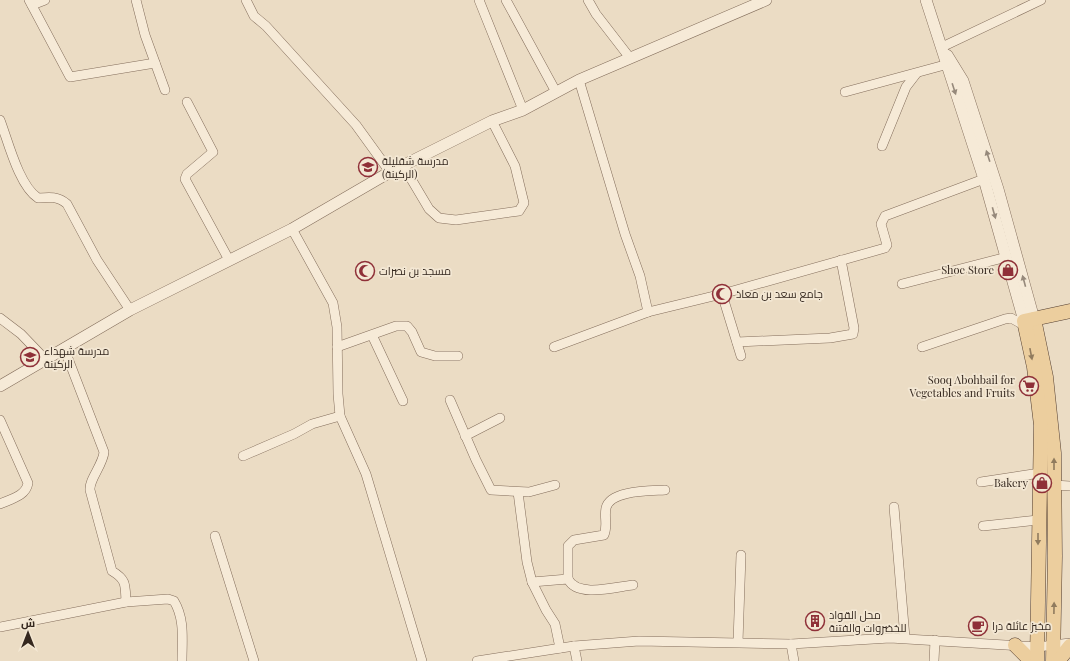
<svg xmlns="http://www.w3.org/2000/svg" width="1070" height="661" viewBox="0 0 1070 661" font-family="'Playfair Display',Cairo,serif">
<style>
.lines{fill:none;stroke-linecap:round;stroke-linejoin:round}
.minor-casing{stroke:#846e5c;stroke-width:10}
.tertiary-casing{stroke:#846e5c;stroke-width:12}
.primary-casing{stroke:#523d30;stroke-width:15}
.minor{stroke:#f6ead7;stroke-width:9}
.tertiary{stroke:#f6ead7;stroke-width:11}
.primary{stroke:#ecce9e;stroke-width:14}
.oneway{fill:#96897b}
.oneway2{fill:#907b5e}
.labels{text-anchor:middle;stroke-width:3.5;stroke-linejoin:round;paint-order:stroke}
.poi-label{font-size:11px;fill:#35281f;stroke:#f3e7d3;text-anchor:start}
</style>
<rect width="100%" height="100%" fill="#ebdcc4"/>
<g class="lines">
<defs>
<g id="minor">
<path d="M29 0 70 77 155 63"/>
<path d="M136 0 145 35 165 90"/>
<path d="M246 0 254 16 266 26 356 125 390 172"/>
<path d="M479 0 523 110"/>
<path d="M506 0 556 92"/>
<path d="M588 0 596 14 630 58"/>
<path d="M32 5 45 0"/>
<path d="M942 47 1041 0"/>
<path d="M579 80 625 234 640 276 648 312"/>
<path d="M845 92 952 63"/>
<path d="M187 102 213 152 187 174 185 179 229 260"/>
<path d="M0 120C8 141 19 186 38 198 49 197 58 196 67 204L97 260 130 310"/>
<path d="M882 146 906 87 916 74"/>
<path d="M404 167 429 209 439 218 456 220 519 211 524 203 515 166 492 121"/>
<path d="M292 229 333 303 337 327 338 394 340 416 366 474 422 661"/>
<path d="M902 284 1007 257"/>
<path d="M722 294 741 356"/>
<path d="M0 318 21 334 45 359"/>
<path d="M372 335 403 401"/>
<path d="M737 342 830 338 853 334 854 328 841 260"/>
<path d="M337 347 396 326H407L412 332 421 352 435 356H458"/>
<path d="M554 347 648 312 722 294 885 248 887 245 881 224 885 216 984 179"/>
<path d="M922 347 1005 319 1011 318 1020 323 1024 321"/>
<path d="M64 348 104 452C103 465 89 479 90 490L112 571C127 580 125 585 126 602"/>
<path d="M450 400 476 460 491 490 529 492 555 485"/>
<path d="M0 420 28 483C26 496 11 499 0 504"/>
<path d="M465 436 500 418"/>
<path d="M243 456 294 434 312 424 340 416"/>
<path d="M981 482 1040 473"/>
<path d="M1054 485 1070 486"/>
<path d="M518 492 527 562 532 582 546 610 555 624 560 648"/>
<path d="M894 507 905 638"/>
<path d="M983 526 1038 520"/>
<path d="M215 536 254 661"/>
<path d="M568 579V546L574 540 604 535C608 526 604 517 606 508 610 490 650 491 665 490"/>
<path d="M532 582 568 579C577 598 615 587 633 585"/>
<path d="M0 627 126 602 168 599 174 601C185 619 182 640 182 661"/>
<path d="M738 642 741 555"/>
<path d="M791 644 794 661"/>
<path d="M574 646 577 661"/>
<path d="M477 661 574 646 639 641 791 644 890 638 1038 647 1070 643"/>
<path d="M934 661 935 640"/>
</g>
<g id="tertiary">
<path d="M926 0 984 179 1024 321"/>
<path d="M947 55 963 81 998 189 1034 319"/>
<path d="M0 386 130 310 292 229 390 172 492 121 523 110 579 80 766 0"/>
</g>
<g id="primary">
<path d="M1034 319 1046 377 1054 453 1055 556 1053 661"/>
<path d="M1015 645 1031 661"/>
<path d="M1037 661 1041 425 1034 367 1024 321 1070 311"/>
<path d="M1058 661 1070 646"/>
</g>
</defs>
<!-- minor casing -->
<use href="#minor" class="minor-casing"/>
<!-- tertiary casing -->
<use href="#tertiary" class="tertiary-casing"/>
<!-- primary casing -->
<use href="#primary" class="primary-casing"/>
<!-- minor -->
<use href="#minor" class="minor"/>
<!-- tertiary -->
<use href="#tertiary" class="tertiary"/>
<!-- primary -->
<use href="#primary" class="primary"/>
</g>
<!-- one-way arrows -->
<defs><path id="oneway-solid" d="M-6-.8H1V-3.2L6.5 0L1 3.2V.8H-6Z"/></defs>
<g class="oneway">
<use href="#oneway-solid" transform="translate(954 89) rotate(72)"/>
<use href="#oneway-solid" transform="translate(988 156) rotate(-108)"/>
<use href="#oneway-solid" transform="translate(994 213) rotate(74)"/>
<use href="#oneway-solid" transform="translate(1024 281) rotate(-105)"/>
</g>
<g class="oneway2">
<use href="#oneway-solid" transform="translate(1031 354) rotate(79)"/>
<use href="#oneway-solid" transform="translate(1054 464) rotate(-90)"/>
<use href="#oneway-solid" transform="translate(1038 539) rotate(90)"/>
<use href="#oneway-solid" transform="translate(1054 608) rotate(-89)"/>
</g>
<!-- icons -->
<defs>
<symbol id="school-ring" viewBox="-11 -11 22 22"><circle r="9.5" fill="#f3e7d3" stroke="#8f3038" stroke-width="1.5"/><path d="M0-5L7-2L0 1L-7-2ZM-4 1L0 2.5L4 1V4Q0 6-4 4Z" fill="#8f3038"/></symbol>
<symbol id="shop-ring" viewBox="-11 -11 22 22"><circle r="9.5" fill="#f3e7d3" stroke="#8f3038" stroke-width="1.5"/><path d="M-5-2.5h2.3a2.7 3.5 0 0 1 5.4 0H5L5.5 6h-11ZM-1.5-2.5h3a1.5 2.3 0 0 0-3 0Z" fill="#8f3038"/></symbol>
<symbol id="mosque-ring" viewBox="-11 -11 22 22"><circle r="9.5" fill="#f3e7d3" stroke="#8f3038" stroke-width="1.5"/><path d="M3.5-4.9A6 6 0 1 0 3.5 4.9A5 5 0 1 1 3.5-4.9Z" fill="#8f3038"/></symbol>
<symbol id="supermarket-ring" viewBox="-11 -11 22 22"><circle r="9.5" fill="#f3e7d3" stroke="#8f3038" stroke-width="1.5"/><path d="M-6-5.5h2.5l.6 2H6L4.5 2H-2.5L-4.4-4H-6ZM-1.5 3.2a1.3 1.3 0 1 0 .1 0ZM3 3.2a1.3 1.3 0 1 0 .1 0Z" fill="#8f3038"/></symbol>
<symbol id="building-ring" viewBox="-11 -11 22 22"><circle r="9.5" fill="#f3e7d3" stroke="#8f3038" stroke-width="1.5"/><path d="M-4-6H4V6H1V3H-1V6H-4ZM-2.5-4.3h1.7v1.8h-1.7ZM.8-4.3h1.7v1.8H.8ZM-2.5-1h1.7V.8h-1.7ZM.8-1h1.7V.8H.8Z" fill="#8f3038"/></symbol>
<symbol id="cafe-ring" viewBox="-11 -11 22 22"><circle r="9.5" fill="#f3e7d3" stroke="#8f3038" stroke-width="1.5"/><path d="M-5.5-4.5H6V0H3Q3 3.5 0 3.5H-2.5Q-5.5 3.5-5.5 0ZM3-3.2v2h1.7v-2ZM-6 4.5H4V6H-6Z" fill="#8f3038"/></symbol>
</defs>
<g fill-rule="evenodd">
<use href="#school-ring" x="357" y="156" width="22" height="22"/>
<use href="#shop-ring" x="997" y="259" width="22" height="22"/>
<use href="#mosque-ring" x="354" y="260" width="22" height="22"/>
<use href="#mosque-ring" x="711" y="283" width="22" height="22"/>
<use href="#school-ring" x="19" y="346" width="22" height="22"/>
<use href="#supermarket-ring" x="1018" y="375" width="22" height="22"/>
<use href="#shop-ring" x="1031" y="472" width="22" height="22"/>
<use href="#building-ring" x="804" y="610" width="22" height="22"/>
<use href="#cafe-ring" x="967" y="615" width="22" height="22"/>
</g>
<g class="labels">
<!-- poi labels -->
<g class="poi-label">
<text x="382" y="165">مدرسة شقليلة<tspan x="382" dy="13">(الركينة)</tspan></text>
<text x="994" y="274" text-anchor="end">Shoe Store</text>
<text x="379" y="275">مسجد بن نصرات</text>
<text x="736" y="298">جامع سعد بن معاذ</text>
<text x="44" y="355">مدرسة شهداء<tspan x="44" dy="13">الركينة</tspan></text>
<text x="1015" y="384" text-anchor="end">Sooq Abohbail for<tspan x="1015" dy="13">Vegetables and Fruits</tspan></text>
<text x="1028" y="487" text-anchor="end">Bakery</text>
<text x="829" y="619">محل القواد<tspan x="829" dy="13">للخضروات والفتنة</tspan></text>
<text x="992" y="630">مخبز عائلة درا</text>
</g>
</g>
<!-- north arrow -->
<g transform="translate(28 633)" stroke="#f3e7d3" stroke-width="3" paint-order="stroke">
<path d="M0-3L7 15L0 10L-7 15Z" fill="#35281f"/>
<text y="-6" font-size="11" font-weight="bold" text-anchor="middle" fill="#35281f">ش</text>
</g>
</svg>
